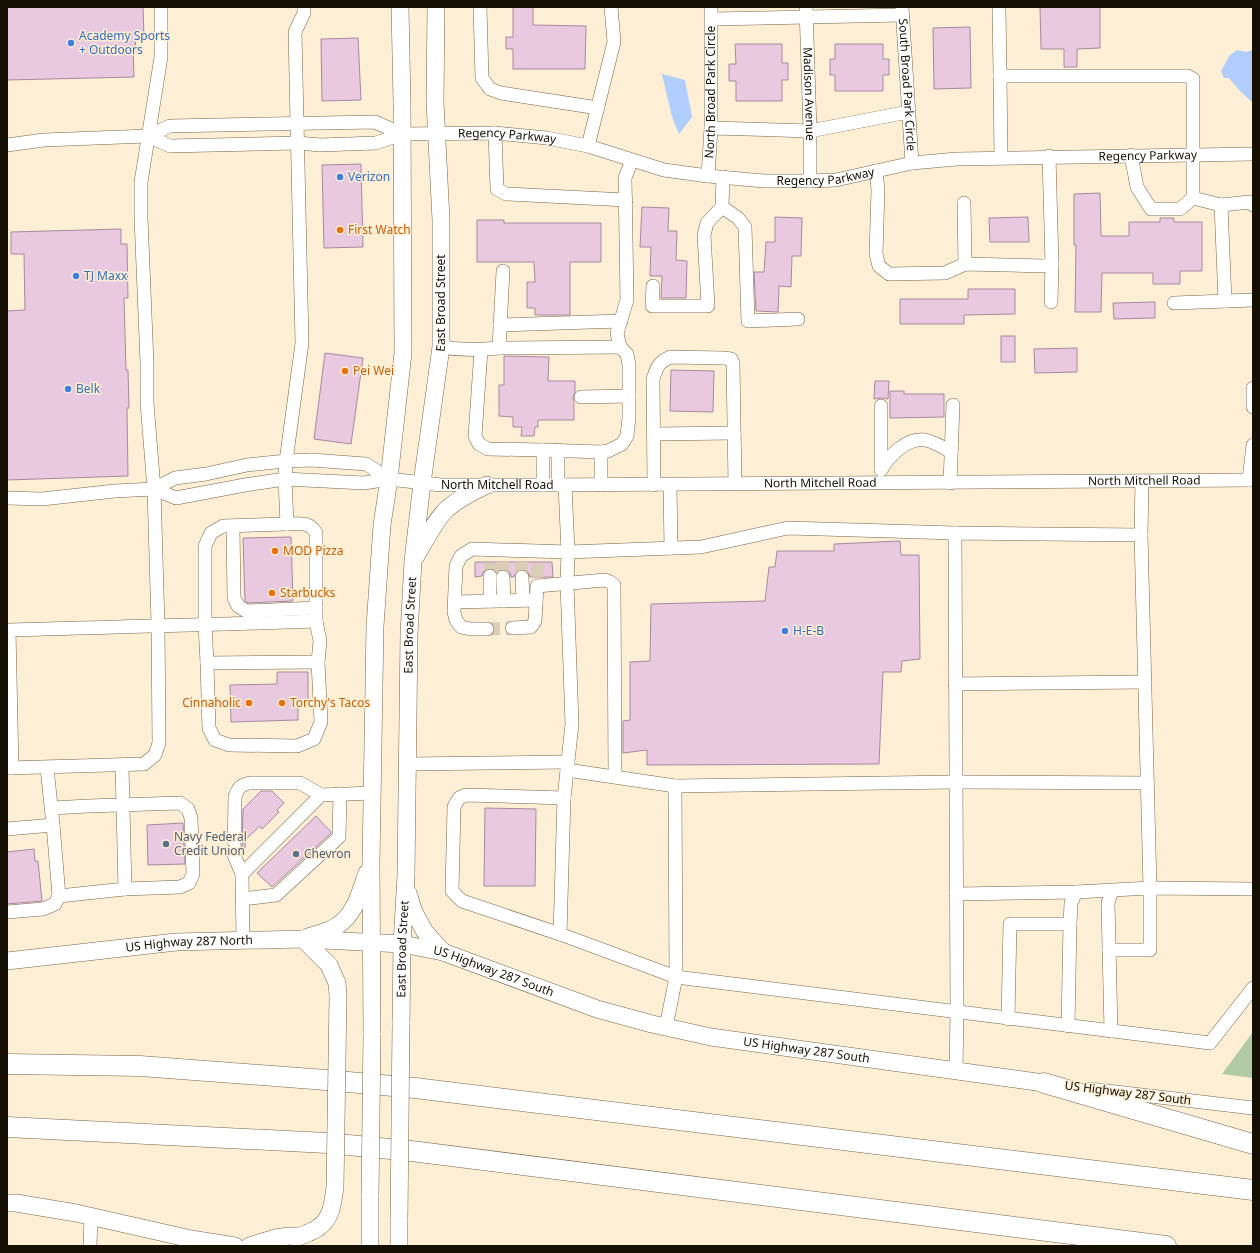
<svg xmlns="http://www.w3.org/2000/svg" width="1260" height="1253" viewBox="0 0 1260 1253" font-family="'Noto Sans',sans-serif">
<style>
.green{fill:#b2cba7}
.water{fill:#b0cdfd}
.building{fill:#e9c9df;stroke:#a7899e}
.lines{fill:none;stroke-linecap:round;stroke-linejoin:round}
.minor-tunnel{stroke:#dacdb6;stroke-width:13;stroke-dasharray:13 6;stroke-linecap:butt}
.minor-casing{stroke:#756549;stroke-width:14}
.major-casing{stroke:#756549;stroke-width:18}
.highway-casing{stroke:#756549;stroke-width:21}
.minor{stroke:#fff;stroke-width:13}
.major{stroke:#fff;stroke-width:17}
.highway{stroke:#fff;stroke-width:20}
.major-bridge-casing{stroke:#756549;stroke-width:18;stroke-linecap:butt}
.major-bridge{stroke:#fff;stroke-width:17}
.shop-dot{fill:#3f7fe0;stroke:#fdefd5;stroke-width:1.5}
.food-dot{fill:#e8710a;stroke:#fdefd5;stroke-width:1.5}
.service-dot{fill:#5c6f8a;stroke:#fdefd5;stroke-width:1.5}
.labels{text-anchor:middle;stroke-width:3;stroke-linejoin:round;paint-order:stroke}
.shop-label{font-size:12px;fill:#366cbe;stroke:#fdefd5;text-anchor:start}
.street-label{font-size:12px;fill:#150f04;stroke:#fdefd5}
.food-label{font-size:12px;fill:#c56008;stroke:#fdefd5;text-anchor:start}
.service-label{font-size:12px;fill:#4e5e75;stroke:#fdefd5;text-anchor:start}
</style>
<rect width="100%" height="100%" fill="#fdefd5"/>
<!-- green -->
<path class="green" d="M1253 1032V1078L1222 1074Z"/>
<!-- water -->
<g class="water">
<path d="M1237 50 1246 52 1253 50V103L1240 91 1229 78H1224L1221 71 1230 55Z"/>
<path d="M662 74 685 80 692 117 679 134 672 117Z"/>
</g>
<!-- building -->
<g class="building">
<path d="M7 7H143L144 37H135L136 50H133L134 77 7 80Z"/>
<path d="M513 7H533V25L586 26 585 69H513V49H506V37H513Z"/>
<path d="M1040 7H1100V48L1077 49V67H1064V49H1041Z"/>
<path d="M970 27 971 88 934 89 933 28Z"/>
<path d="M358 38 361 100 322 101 321 39Z"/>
<path d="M735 44H782V63H788V80H782V101H736V81H729V64H736Z"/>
<path d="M835 44H883V59H889V75H883V91H835V75H830V59H835Z"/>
<path d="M361 164 363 247 324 248 322 165Z"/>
<path d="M1100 193 1101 236H1129V222H1160V218H1174V222H1202V271H1180V284H1153V273H1102L1101 312H1075L1076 245H1074V194Z"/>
<path d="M642 207 669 208 668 231H677L676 260 687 261 686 298H661L662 276H650L651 247H640Z"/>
<path d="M775 217 802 218 801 256H792L791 287 779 286 778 312 756 311 754 272H764L766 242H775Z"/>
<path d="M1028 217 1029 242H990L989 218Z"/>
<path d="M477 220H504V223H601V262H570V315H535V308H527V282H535L534 262H477Z"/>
<path d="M121 229V244H127L128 298H124L126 370H128L129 408H127L128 476 7 480V311L25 310 24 254H11V232Z"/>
<path d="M968 289H1015V314L964 315V324H900V299H968Z"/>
<path d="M1155 302V318L1114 319 1113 303Z"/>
<rect x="1001" y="336" width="14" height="26"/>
<path d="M1077 348V372L1035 373 1034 349Z"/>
<path d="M325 353 363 358 351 444 314 439Z"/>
<path d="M504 356 549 357 548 381H575V392L573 397 574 402V420H538V427H535L534 436H521L522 427H513V417L499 416V385H504Z"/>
<path d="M671 370 714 371 713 412 670 411Z"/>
<path d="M875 381H889L888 399 881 398 874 399Z"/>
<path d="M890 391H904V394H944V417L890 418Z"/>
<path d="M291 537 293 601 248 603 245 601 243 538Z"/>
<path d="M900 541 901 555H919L920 659 902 661 901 672H883L879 764 647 765V750L623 753V721L630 720V662L650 661 651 604 765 601 769 567H775L777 551H834V544Z"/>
<path d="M475 562H552L553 577H530L528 572 522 569 517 570 514 577H511L510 572 506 570 502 569 497 572 494 569 490 568 486 569 483 572 482 576 475 577Z"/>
<path d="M277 672H308V702H298V720L231 722 230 685 277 684Z"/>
<path d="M261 791H272L284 803 277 810 279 812 262 829 260 826 245 840V848H242L243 809Z"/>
<path d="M485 808 536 809 535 886H484Z"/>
<path d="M316 816 331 832V833L272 887 257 873Z"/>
<path d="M183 823 185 864 148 865 147 825Z"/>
<path d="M34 849 35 861H38L42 901 7 904V852Z"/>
</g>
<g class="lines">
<!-- minor-tunnel -->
<g class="minor-tunnel">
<path d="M503 562V577"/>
<path d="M521 562 522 577"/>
<path d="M490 576 491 562"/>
<path d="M537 577 538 562"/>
<path d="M487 629 512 628"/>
</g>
<defs>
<g id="minor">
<path d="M480 7 482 78 490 89 501 93 598 108"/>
<path id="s1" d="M806 7 810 131V181"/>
<path id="s2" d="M902 7 912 163"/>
<path d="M999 7 1000 76H1188L1193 79V198L1180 209H1151L1137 187 1131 155"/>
<path d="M712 19 902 15"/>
<path d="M1000 76 1001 157"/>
<path d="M711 128 810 131 908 112"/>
<path d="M495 133 497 189 506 194 626 200"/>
<path id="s3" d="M148 136 170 146 298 143 320 145 376 143 402 134 495 133 547 138 588 146 664 170 708 176 765 181H810L836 180 912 163 957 159 1253 154"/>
<path d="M7 145 44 140 148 136 170 126 375 122 402 134"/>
<path d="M588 146 614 42 611 7"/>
<path d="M876 171 878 190 876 254 879 266 889 274 945 273 965 264 1043 266 1052 264 1049 156"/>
<path id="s4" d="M708 176 711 128V7"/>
<path d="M723 177 722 207 738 218 745 227 748 321 798 319"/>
<path d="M1193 198 1221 205 1250 202 1253 205"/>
<path d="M964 203 965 264"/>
<path d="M1221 205 1225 301"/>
<path d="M653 286 652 306H708L704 235 707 223 722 207"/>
<path d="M1051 302 1052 264"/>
<path d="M1174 303 1253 300"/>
<path d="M500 325 621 321"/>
<path d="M441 347C460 350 480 350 499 348L620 347"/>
<path d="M499 348 503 271"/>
<path d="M481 350 475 436 479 444 488 449 543 450 601 452"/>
<path d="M1253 388V407"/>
<path d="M581 397 629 396"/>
<path d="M881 406V469"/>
<path d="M654 434 734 433"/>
<path d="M881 470C889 456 907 437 925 440 935 442 943 447 951 452"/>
<path d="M1249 480 1253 445"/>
<path d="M950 483 953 405"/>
<path d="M543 485V450"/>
<path d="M558 485V450"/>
<path d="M565 485 568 552 701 547 788 528 955 533"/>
<path d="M601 485V452L608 451 622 444 627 436 629 418V365L627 354 620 347 617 333 627 300 625 178 632 160"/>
<path d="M654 485 653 379C657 367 658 363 670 357L724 358 731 359 733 363 735 484"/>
<path d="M670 485 671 548"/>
<path d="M154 489 175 478 206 474 247 465 286 461 311 460 366 464 389 479"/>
<path id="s5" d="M7 498 42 499 115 491 154 489 176 498 245 485 285 479 364 483 389 479 441 485H543L1253 480"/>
<path d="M287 524 223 526 211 533 205 546V625L207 663 209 728 215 740 229 745 297 746 314 739 321 722 318 662 320 641 316 621"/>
<path d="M233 526 234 598 238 606 246 611 316 608"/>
<path d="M1141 535 1142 481"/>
<path d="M503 577 504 601"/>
<path d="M522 577 523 600"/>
<path d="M490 601V576"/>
<path d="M455 602 536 600"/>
<path d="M512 628 531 627 535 621 537 586 605 580 610 582 614 585 615 777"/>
<path d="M487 629H471L461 627 456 620 454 612 456 566 461 556 472 549 568 552 567 583 572 724 564 798 560 934 676 977 1210 1043 1253 988"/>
<path d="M207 663 318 662"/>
<path d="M955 684 1145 682"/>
<path d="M408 764 568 762"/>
<path d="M7 768 144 764 155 755 159 743 158 625 154 489 147 403V363L141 218V182L161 57V7"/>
<path d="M12 768 9 630C112 627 214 625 316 621V533C309 521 300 524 287 524L285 479 286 461 302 343 295 32 304 13V7"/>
<path d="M567 770 675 786"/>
<path d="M52 808 88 806 180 803 188 809 191 818 193 874 189 883 180 887 125 889 122 766"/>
<path d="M7 829 53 825 47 768"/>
<path d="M242 874 234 855 235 797C238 788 240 785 250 783H300L321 795"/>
<path d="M956 894 1076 892 1150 888 1141 535 955 533 957 1012 956 1071"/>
<path d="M59 896 125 889"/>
<path d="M242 899 276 895 339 837 340 794"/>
<path d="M7 912 43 909 55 904 59 896 53 825"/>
<path d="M1070 924 1071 903 1076 892"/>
<path d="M560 934 462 901 452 891 454 807 459 798 466 795 564 798"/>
<path d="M243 940 242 874 321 795 373 793"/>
<path d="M1109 950H1150V888L1253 889"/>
<path d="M1008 1019 1010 924H1070L1068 1026"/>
<path d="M666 1027 676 977 675 786 955 782 1147 783"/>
<path d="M1111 1031 1108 903 1112 891"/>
<path d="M1090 1089 1253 1108"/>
<path d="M90 1246 91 1217"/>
</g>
<g id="major">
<path d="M416 556C424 543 437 517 447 509 459 498 473 492 487 485"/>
<path d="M408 893 414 912 425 932 443 952"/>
<path d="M308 937C317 934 330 931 337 926 356 913 360 892 367 873"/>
<path d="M303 939 329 965"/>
<path id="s6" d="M7 961 176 942 303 939 402 944 443 952 597 1009 652 1024 711 1037 1044 1083"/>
<path id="s7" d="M401 1024 402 944 406 876 409 634 413 561 422 483 441 347V220L435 102 436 7"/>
<path d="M372 1035 371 863 375 626 382 525 389 479 403 353 402 103 400 7"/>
<path d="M7 1203H16L76 1213 191 1239 235 1246"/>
<path d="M249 1246 275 1238 289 1236 298 1237 308 1233"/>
<path d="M370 1246V1196"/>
<path d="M399 1246V1220"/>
</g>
<g id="highway">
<path d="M7 1064 140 1066 326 1080 415 1088 1253 1190"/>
<path d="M1044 1083 1253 1144"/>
<path d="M7 1127 327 1143 411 1151 1166 1246"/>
</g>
</defs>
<!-- minor casing -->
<use href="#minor" class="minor-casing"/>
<!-- major casing -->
<use href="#major" class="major-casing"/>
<!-- highway casing -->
<use href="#highway" class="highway-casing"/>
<!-- minor -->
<use href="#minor" class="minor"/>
<!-- major -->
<use href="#major" class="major"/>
<!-- highway -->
<use href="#highway" class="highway"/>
<defs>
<g id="major-bridge">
<path d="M370 1196 372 1035"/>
<path d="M399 1220 401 1024"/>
<path d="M308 1233C312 1231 316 1230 319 1227 332 1218 333 1201 335 1187L338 996 337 983 329 965"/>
</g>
</defs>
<!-- major-bridge casing -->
<use href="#major-bridge" class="major-bridge-casing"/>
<!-- major-bridge -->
<use href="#major-bridge" class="major-bridge"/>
</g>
<!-- markers -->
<g class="shop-dot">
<circle cx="71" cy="43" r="4"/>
<circle cx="340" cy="177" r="4"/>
<circle cx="76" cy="276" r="4"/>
<circle cx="68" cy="389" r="4"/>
<circle cx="785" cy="631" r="4"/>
</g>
<g class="food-dot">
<circle cx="340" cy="230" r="4"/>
<circle cx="345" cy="371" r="4"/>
<circle cx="275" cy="551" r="4"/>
<circle cx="272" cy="593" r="4"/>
<circle cx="249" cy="703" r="4"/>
<circle cx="282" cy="703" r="4"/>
</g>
<g class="service-dot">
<circle cx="166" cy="844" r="4"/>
<circle cx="296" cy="854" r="4"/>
</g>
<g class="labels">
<!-- shop labels -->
<g class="shop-label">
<text x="79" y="40">Academy Sports<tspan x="79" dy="14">+ Outdoors</tspan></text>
<text x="348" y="181">Verizon</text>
<text x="84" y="280">TJ Maxx</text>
<text x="76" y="393">Belk</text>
<text x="793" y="635">H-E-B</text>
</g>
<!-- street labels -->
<g class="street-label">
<text dy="4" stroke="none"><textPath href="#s2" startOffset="78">South Broad Park Circle</textPath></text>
<text dy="4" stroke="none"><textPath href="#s4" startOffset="84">North Broad Park Circle</textPath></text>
<text dy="4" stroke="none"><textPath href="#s1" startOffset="87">Madison Avenue</textPath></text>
<text dy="4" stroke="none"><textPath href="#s3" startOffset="363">Regency Parkway</textPath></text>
<text dy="4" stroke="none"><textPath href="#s3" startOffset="1011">Regency Parkway</textPath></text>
<text dy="4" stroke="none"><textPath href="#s3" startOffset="687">Regency Parkway</textPath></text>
<text dy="4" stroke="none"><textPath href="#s7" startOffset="723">East Broad Street</textPath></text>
<text dy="4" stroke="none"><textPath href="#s5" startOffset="1142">North Mitchell Road</textPath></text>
<text dy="4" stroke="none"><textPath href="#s5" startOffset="818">North Mitchell Road</textPath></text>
<text dy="4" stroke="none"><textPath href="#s5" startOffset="495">North Mitchell Road</textPath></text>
<text dy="4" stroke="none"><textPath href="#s7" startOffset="399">East Broad Street</textPath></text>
<text dy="4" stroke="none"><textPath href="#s6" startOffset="183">US Highway 287 North</textPath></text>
<text dy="4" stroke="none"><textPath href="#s7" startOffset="75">East Broad Street</textPath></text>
<text dy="4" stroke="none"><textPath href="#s6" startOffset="492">US Highway 287 South</textPath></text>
<text dy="4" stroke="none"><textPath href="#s6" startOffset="816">US Highway 287 South</textPath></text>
<text transform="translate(1128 1093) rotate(7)" y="4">US Highway 287 South</text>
</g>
<!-- food labels -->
<g class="food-label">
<text x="348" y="234">First Watch</text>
<text x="353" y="375">Pei Wei</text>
<text x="283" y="555">MOD Pizza</text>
<text x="280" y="597">Starbucks</text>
<text x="241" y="707" text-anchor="end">Cinnaholic</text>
<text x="290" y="707">Torchy's Tacos</text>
</g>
<!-- service labels -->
<g class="service-label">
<text x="174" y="841">Navy Federal<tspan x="174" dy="14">Credit Union</tspan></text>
<text x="304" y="858">Chevron</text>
</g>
</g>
<!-- border -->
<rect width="1260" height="1253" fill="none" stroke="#150f04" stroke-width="16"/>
</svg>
